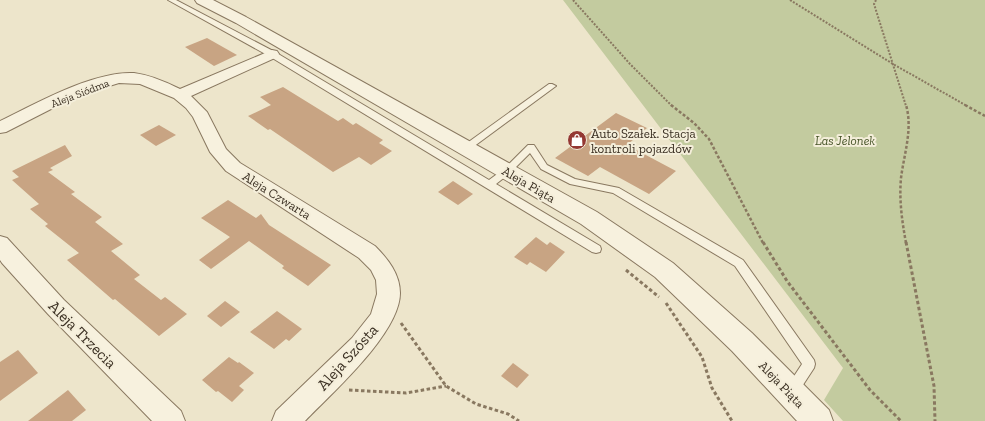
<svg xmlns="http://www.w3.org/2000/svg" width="985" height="421" viewBox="0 0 985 421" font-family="'Zilla Slab',serif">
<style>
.green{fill:#c3cb9f}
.building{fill:#c8a483}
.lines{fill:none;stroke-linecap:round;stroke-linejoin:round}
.service-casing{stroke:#897860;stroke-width:2}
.minor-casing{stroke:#897860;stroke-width:2}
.tertiary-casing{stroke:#897860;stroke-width:2}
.path-far2{stroke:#897860;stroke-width:2;stroke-dasharray:2 1.5;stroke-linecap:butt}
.path-far1{stroke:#897860;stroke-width:2.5;stroke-dasharray:3 2;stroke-linecap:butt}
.path{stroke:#897860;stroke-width:3;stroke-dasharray:3.5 2.5;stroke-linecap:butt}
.service{fill:#f7f1de;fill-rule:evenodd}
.minor{fill:#f7f1de;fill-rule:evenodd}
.tertiary{fill:#f7f1de;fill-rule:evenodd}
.labels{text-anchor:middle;stroke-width:4;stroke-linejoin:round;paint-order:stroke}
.far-street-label{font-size:11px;fill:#3a2f22;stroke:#f4eeda}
.poi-label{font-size:13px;fill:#3a2f22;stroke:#f4eeda;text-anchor:start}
.park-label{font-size:13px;font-style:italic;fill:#48552a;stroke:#f4eeda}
.street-label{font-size:13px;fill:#3a2f22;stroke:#f4eeda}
.near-street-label{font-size:16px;fill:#3a2f22;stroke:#f4eeda}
</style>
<rect width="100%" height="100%" fill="#ede5cb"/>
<!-- green -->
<path class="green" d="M563 0H985V421H843L824 400 843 368Z"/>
<!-- building -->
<g class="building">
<path d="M207 38 237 55 214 66 185 47Z"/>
<path d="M283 87 338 121 343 118 353 125 356 123 383 140 379 143 392 151 371 165 359 157 333 172 270 129 268 130 248 116 271 105 260 97Z"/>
<path d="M616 113 647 128 627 145 676 171 649 194 600 167 588 176 555 158Z"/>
<path d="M159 125 176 135 156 146 140 135Z"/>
<path d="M65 145 72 156 50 168 53 170 48 172 75 192 71 194 102 217 95 222 123 244 111 251 140 275 134 279 161 300 165 297 187 314 159 336 115 299 113 300 67 260 79 253 45 226 48 224 30 209 39 204 12 180 19 177 12 171Z"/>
<path d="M453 181 473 194 458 205 438 192Z"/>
<path d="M228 200 256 218 261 214 269 225 331 265 308 286 282 268 284 266 249 241 211 269 199 260 230 237 201 218Z"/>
<path d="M536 237 547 245 550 242 565 252 546 272 530 262 527 265 514 257Z"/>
<path d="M225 301 240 312 221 327 207 316Z"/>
<path d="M277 311 302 329 289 341 286 339 274 349 250 332Z"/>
<path d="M18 350 38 373 0 401V362Z"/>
<path d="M229 357 238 363 239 362 254 373 239 386 244 390 232 402 218 391 216 392 202 380Z"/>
<path d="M513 363 529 375 517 388 501 376Z"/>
<path d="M68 390 86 410 72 421H28Z"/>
</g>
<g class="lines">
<defs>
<g id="service">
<path d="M168 0H176L275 52 489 180 504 169 528 145H534L547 165 575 179 619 188 743 260 814 360 815 364 814 368 797 394 792 396 787 394 785 390 802 364 735 266 613 193 570 184 541 169 530 153 510 173 496 184 600 246 601 249 600 252 596 253 592 252 269 56Z"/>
<path d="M549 84H552L556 86 469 150H463L462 148 463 146Z"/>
</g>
<g id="minor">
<path d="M272 50 277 51 279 54 277 57 191 96 207 112 226 149 240 163 375 246C388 259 400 274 400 293 400 333 332 393 305 421H272L276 411 352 338 371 314 377 294 376 280 371 270 359 258 226 171 210 152 193 117 186 108 174 98 140 84 119 83 90 92 53 108 6 132 0 133V121C37 103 93 71 134 73 150 75 166 82 180 89Z"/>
<path d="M0 236 7 238 64 300 181 411 185 421H152L48 314 2 263 0 260Z"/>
</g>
<path id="tertiary" d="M195 0H213L246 17 597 212 673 263 752 333 829 410 833 421H797L732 351 655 277 581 224 236 23 197 3Z"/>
</defs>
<!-- service casing -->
<use href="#service" class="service-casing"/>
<!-- minor casing -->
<use href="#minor" class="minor-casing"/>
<!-- tertiary casing -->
<use href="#tertiary" class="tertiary-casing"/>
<!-- path-far2 -->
<g class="path-far2">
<path d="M573 0 630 64 672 106"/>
<path d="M790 0 893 64 967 106"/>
<path d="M876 0 874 4 906 106"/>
</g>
<!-- path-far1 -->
<g class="path-far1">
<path d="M671 105 694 123 709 139 763 243"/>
<path d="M965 105 985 116"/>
<path d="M906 243C902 221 899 200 901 178 904 154 913 129 906 105"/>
</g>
<!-- path -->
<g class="path">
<path d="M763 242 787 281 870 390 901 421"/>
<path d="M906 242 934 386 935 421"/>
<path d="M626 270 659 297"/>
<path d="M666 303 702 357 712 388 732 421"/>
<path d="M401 323 446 386 476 404 508 414 519 421"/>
<path d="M349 390 406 393 446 386"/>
</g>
<!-- service -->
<use href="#service" class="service"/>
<!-- minor -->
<use href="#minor" class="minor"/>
<!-- tertiary -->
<use href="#tertiary" class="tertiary"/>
</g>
<!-- icons -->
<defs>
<symbol id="shop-disc" viewBox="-11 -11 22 22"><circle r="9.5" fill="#943833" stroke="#f4eeda"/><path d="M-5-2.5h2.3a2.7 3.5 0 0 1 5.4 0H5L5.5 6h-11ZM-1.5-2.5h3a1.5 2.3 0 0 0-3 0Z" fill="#fff"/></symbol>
</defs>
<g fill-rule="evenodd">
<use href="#shop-disc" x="566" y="129" width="22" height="22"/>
</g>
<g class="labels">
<!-- far-street labels -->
<g class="far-street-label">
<text transform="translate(80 93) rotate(-21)" y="4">Aleja Siódma</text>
</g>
<!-- poi labels -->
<g class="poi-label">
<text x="591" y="138">Auto Szałek. Stacja<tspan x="591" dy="15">kontroli pojazdów</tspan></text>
</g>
<!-- park labels -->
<g class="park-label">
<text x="845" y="145">Las Jelonek</text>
</g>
<!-- street labels -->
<g class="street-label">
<text transform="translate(529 184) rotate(30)" y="5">Aleja Piąta</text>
<text transform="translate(277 195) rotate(32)" y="5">Aleja Czwarta</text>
<text transform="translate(782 384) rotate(46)" y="5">Aleja Piąta</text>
</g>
<!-- near-street labels -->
<g class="near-street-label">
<text transform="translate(83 334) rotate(45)" y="6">Aleja Trzecia</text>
<text transform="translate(347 357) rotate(-48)" y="6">Aleja Szósta</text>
</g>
</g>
</svg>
